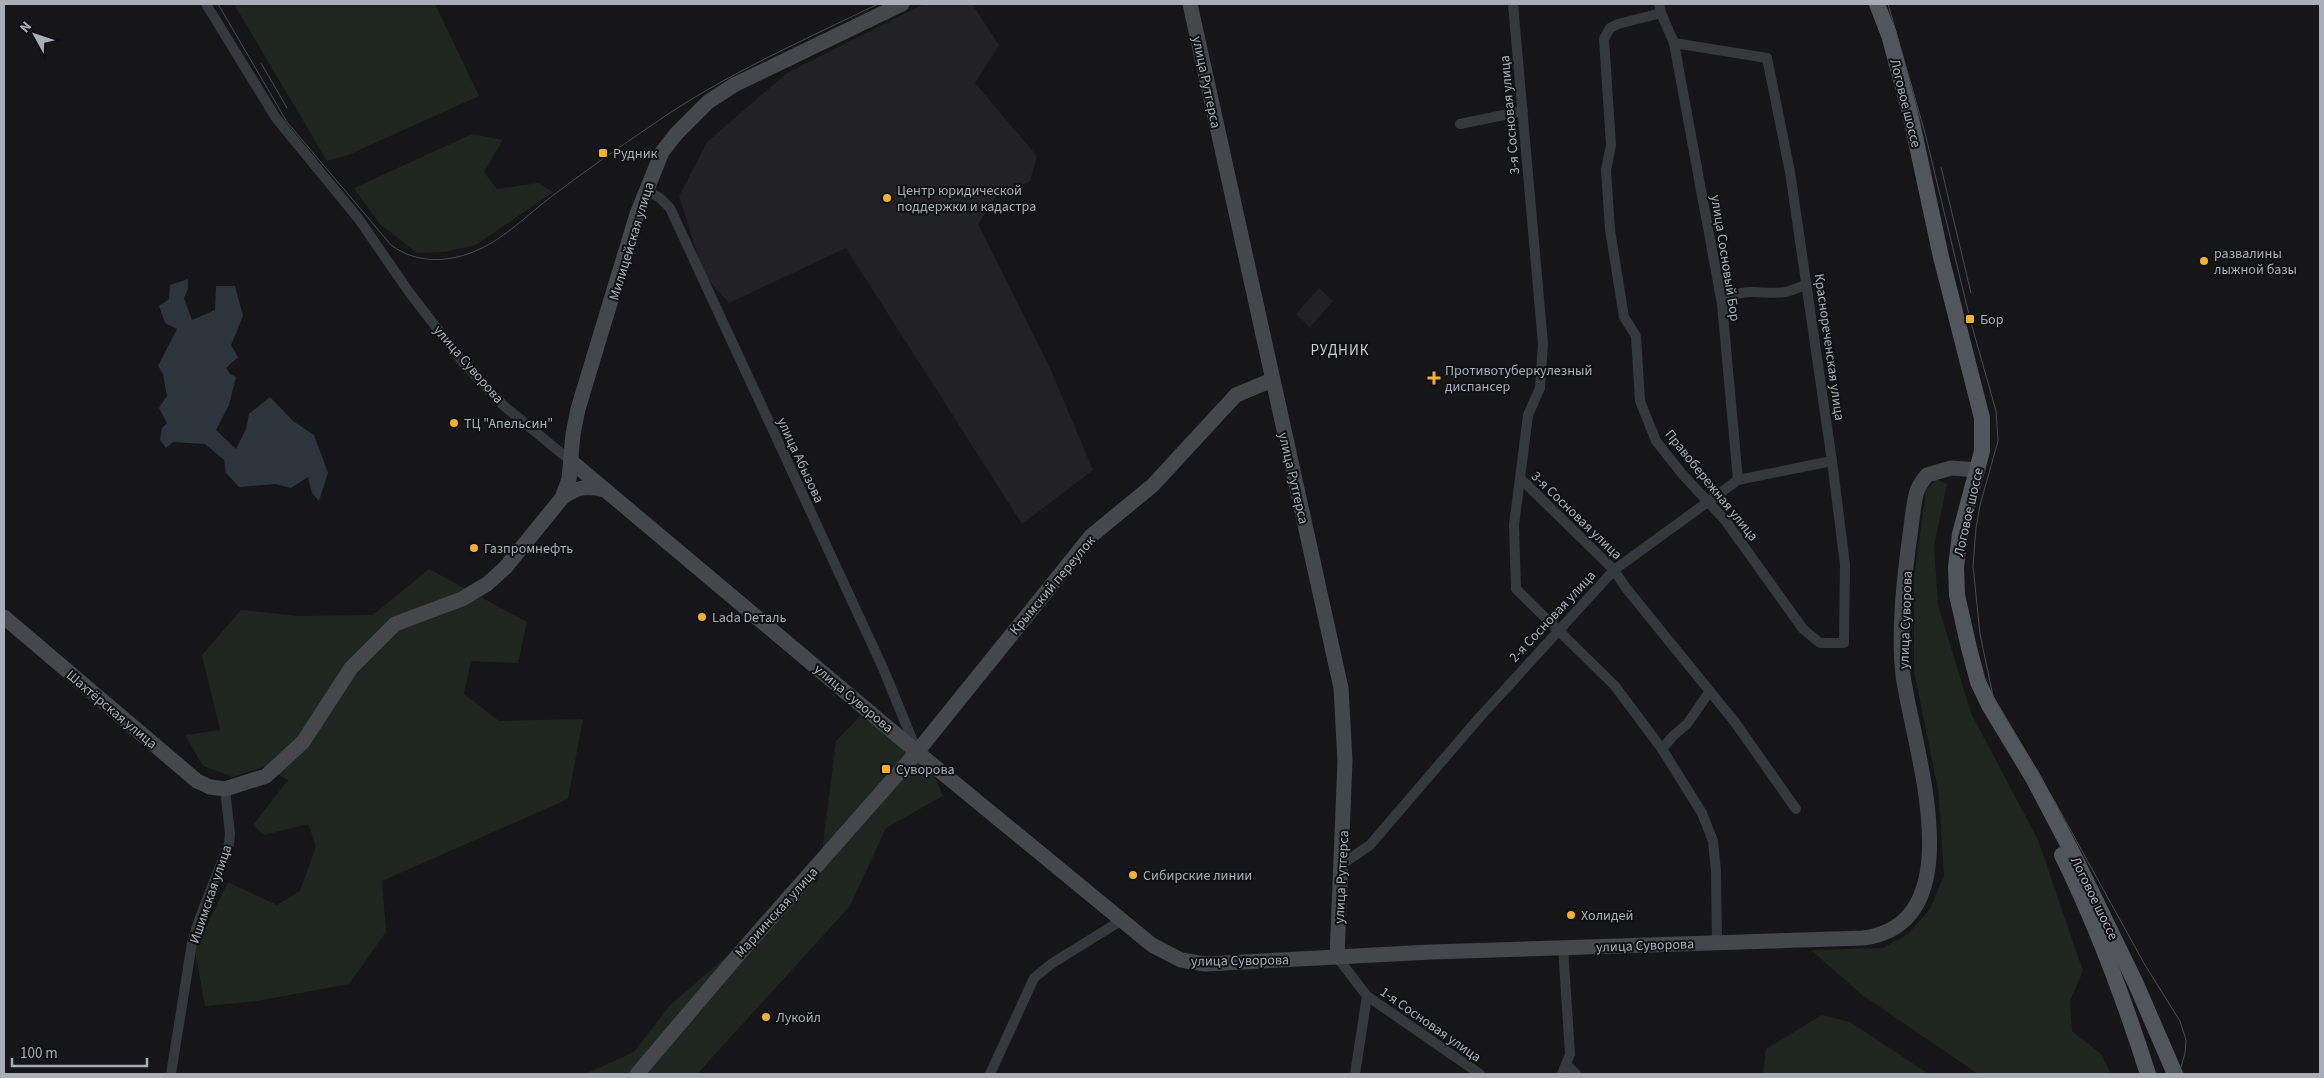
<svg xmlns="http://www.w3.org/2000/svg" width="2324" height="1078" viewBox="0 0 2324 1078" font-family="'Source Sans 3',sans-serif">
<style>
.built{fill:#222225}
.green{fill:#1e261f}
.water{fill:#2c353c}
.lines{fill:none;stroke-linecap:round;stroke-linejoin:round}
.minor{stroke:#37383d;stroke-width:10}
.secondary{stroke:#45474d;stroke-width:15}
.primary{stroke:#53555c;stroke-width:16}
.tram{stroke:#4a4c52;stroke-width:1}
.poi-dot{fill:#f2b134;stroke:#111113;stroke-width:2}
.labels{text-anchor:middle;stroke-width:4;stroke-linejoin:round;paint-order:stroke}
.street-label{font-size:14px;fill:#a8adb8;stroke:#111113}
.poi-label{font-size:14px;fill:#a8adb8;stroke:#111113;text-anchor:start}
.neighbourhood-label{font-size:15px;letter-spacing:1px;fill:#c9ccd4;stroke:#111113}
</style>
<rect width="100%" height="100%" fill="#161618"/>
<!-- built -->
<g class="built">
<path d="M924 4H972L999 45 975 83 1037 156 1030 181 997 195 978 224 1050 368 1093 470 1022 524 846 248 729 303 704 275 679 196 707 142 787 73Z"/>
<path d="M1319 288 1333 301 1310 327 1296 314Z"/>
</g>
<!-- green -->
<g class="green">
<path d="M234 4H435L479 96 348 155 327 161Z"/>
<path d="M472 134 503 140 484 172 497 189 538 183 553 192 476 245 444 252 417 253 380 224 354 188Z"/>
<path d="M1936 479 1947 484 1934 546 1938 605 1971 713 2038 840 2083 971 2070 1001 2072 1031 2101 1054 2111 1074H1978L1861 994 1811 950 1883 948 1908 934 1930 909 1944 875 1938 789 1914 671V578L1926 491Z"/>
<path d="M429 569 527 622 518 663 471 661 464 694 499 721 583 719 568 799 382 881 386 932 349 984 257 1001 205 1006 195 950 228 882 277 905 300 891 316 846 308 824 264 835 253 825 288 780 264 767 233 777 203 766 185 735 220 730 202 655 241 610 298 616 373 615Z"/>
<path d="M864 712 935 777 943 796 886 828 850 906 697 1074H585L634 1052 670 1005 819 877 836 741Z"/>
<path d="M1822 1015 1850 1022 1929 1074H1763L1766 1049Z"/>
</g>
<!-- water -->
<path class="water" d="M188 279V289L184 298 192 320 215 310 216 286H235L243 316 231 345 238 357 226 368 230 374 236 377 229 405 216 430 236 449 246 429 249 414 270 397 293 421 314 435 328 473 319 501 312 493 308 477 291 488 276 484 239 487 226 473 224 460 205 444 173 442 166 448 160 440 162 428 167 423 159 408 167 396 163 374 158 366 177 329 165 323 159 306 169 299 170 285Z"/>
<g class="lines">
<!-- minor -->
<g class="minor">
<path d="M206 4 276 118 358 218 409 292 463 362 504 406 572 462"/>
<path d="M1513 4 1543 344 1540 388 1528 415 1520 478 1614 570 1626 588 1734 721 1796 809"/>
<path d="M1659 4 1661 13 1674 43 1767 58 1790 172 1832 461 1845 565 1844 643H1820L1803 629 1725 520 1683 475 1656 441 1640 401 1636 336 1624 317 1610 230 1606 170 1611 145 1604 39 1610 28 1618 24 1661 13"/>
<path d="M1674 43 1722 304 1738 480"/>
<path d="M1460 124 1523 111"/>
<path d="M646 190 660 198 670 208 883 668 916 749"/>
<path d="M1722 304C1742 284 1761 296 1785 292 1792 291 1800 287 1807 284"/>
<path d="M1520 478 1514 525 1516 589 1615 686 1662 749 1702 813 1713 841 1716 871 1717 942"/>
<path d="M1662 749 1673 736 1687 724 1710 691"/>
<path d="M1342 864 1370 845 1479 718 1614 570 1738 480 1832 461"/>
<path d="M1337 957 1367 996 1355 1074"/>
<path d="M1367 996 1480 1074"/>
<path d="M1566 1064 1576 1074"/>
<path d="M171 1074 192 943 200 917 229 844 230 834 225 789"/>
<path d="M990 1074 1034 978 1051 964 1122 920"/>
<path d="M1562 1074 1570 1054 1563 947"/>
</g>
<!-- secondary -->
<g class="secondary">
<path d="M1190 4 1341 688 1345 761 1337 957"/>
<path d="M572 462 917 752 1152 945 1181 960 1205 964 1431 952 1863 938C1977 923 1912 745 1903 675 1898 630 1904 580 1910 535 1912 521 1913 505 1917 491 1920 484 1923 480 1927 475L1951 468 1978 470"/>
<path d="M562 498C577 487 587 485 605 490"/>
<path d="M4 617 197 781 210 787 225 789 266 776 303 742 351 668 395 624 462 599 487 584 505 568 562 498 569 479 573 434 578 409 637 214 662 152 676 134 708 102 734 85 902 4"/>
<path d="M637 1074 739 954 917 752 1091 536 1153 485 1236 395 1272 380"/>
</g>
<!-- primary -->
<g class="primary">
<path d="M1877 4 1889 35 1910 113 1941 257 1982 418V451L1960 534 1956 567 1957 595 1969 648 1978 682 1989 705 2033 778 2073 854 2136 984 2175 1074"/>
<path d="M2062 855C2097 926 2124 999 2148 1074"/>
</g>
<!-- tram -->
<g class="tram">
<path d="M218 4 287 122 391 245C415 263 445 263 473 252 500 242 524 218 547 200 582 173 618 148 655 123 724 75 802 41 878 4"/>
<path d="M1888 4 1925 133 1970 319 1996 411 1998 441 1980 505 1976 528 1973 566 1980 634 1993 696 2055 802 2145 965 2180 1021 2186 1040 2185 1053 2179 1074"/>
<path d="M261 63 287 108"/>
<path d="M1941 167 1971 293"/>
</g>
</g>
<!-- markers -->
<g class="poi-dot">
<rect x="598" y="148" width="10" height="10" rx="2.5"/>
<circle cx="887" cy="198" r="5"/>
<circle cx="2204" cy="261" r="5"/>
<rect x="1965" y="314" width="10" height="10" rx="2.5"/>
<path d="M1431.5 370.5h5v5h5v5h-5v5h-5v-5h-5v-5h5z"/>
<circle cx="454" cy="423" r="5"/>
<circle cx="474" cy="548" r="5"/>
<circle cx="702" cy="617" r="5"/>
<rect x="881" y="764" width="10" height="10" rx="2.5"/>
<circle cx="1133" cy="875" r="5"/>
<circle cx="1571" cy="915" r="5"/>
<circle cx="766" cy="1017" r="5"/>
</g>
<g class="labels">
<!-- street labels -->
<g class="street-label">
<text transform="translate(1207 82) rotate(78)" y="5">улица Рутгерса</text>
<text transform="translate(1906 103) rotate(76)" y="5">Логовое шоссе</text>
<text transform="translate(1509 115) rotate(-95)" y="5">3-я Сосновая улица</text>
<text transform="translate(631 241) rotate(-73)" y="5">Милицейская улица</text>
<text transform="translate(1726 258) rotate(81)" y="5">улица Сосновый Бор</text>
<text transform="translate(1830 347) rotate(82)" y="5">Краснореченская улица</text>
<text transform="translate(469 364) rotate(49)" y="5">улица Суворова</text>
<text transform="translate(801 460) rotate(65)" y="5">улица Абызова</text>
<text transform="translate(1294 478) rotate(77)" y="5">улица Рутгерса</text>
<text transform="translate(1712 485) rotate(51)" y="5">Правобережная улица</text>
<text transform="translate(1968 512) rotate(-77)" y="5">Логовое шоссе</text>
<text transform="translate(1577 515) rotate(44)" y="5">3-я Сосновая улица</text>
<text transform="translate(1052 585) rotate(-50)" y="5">Крымский переулок</text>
<text transform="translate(1552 616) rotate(-47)" y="5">2-я Сосновая улица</text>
<text transform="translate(1905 620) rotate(-88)" y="5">улица Суворова</text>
<text transform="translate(854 698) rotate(40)" y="5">улица Суворова</text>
<text transform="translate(112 709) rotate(40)" y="5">Шахтёрская улица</text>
<text transform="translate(1341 877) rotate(-87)" y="5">улица Рутгерса</text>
<text transform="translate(210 894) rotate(-71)" y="5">Ишимская улица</text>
<text transform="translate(2095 898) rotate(64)" y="5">Логовое шоссе</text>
<text transform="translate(776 912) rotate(-48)" y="5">Мариинская улица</text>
<text transform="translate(1645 945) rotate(-2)" y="5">улица Суворова</text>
<text transform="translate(1240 960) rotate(-1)" y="5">улица Суворова</text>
<text transform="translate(1431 1024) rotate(35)" y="5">1-я Сосновая улица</text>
</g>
<!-- poi labels -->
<g class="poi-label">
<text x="613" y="158">Рудник</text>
<text x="897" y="195">Центр юридической<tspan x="897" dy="16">поддержки и кадастра</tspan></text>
<text x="2214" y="258">развалины<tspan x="2214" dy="16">лыжной базы</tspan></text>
<text x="1980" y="324">Бор</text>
<text x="1445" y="375">Противотуберкулезный<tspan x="1445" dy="16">диспансер</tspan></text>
<text x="464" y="428">ТЦ "Апельсин"</text>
<text x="484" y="553">Газпромнефть</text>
<text x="712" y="622">Lada Dеталь</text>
<text x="896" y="774">Суворова</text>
<text x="1143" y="880">Сибирские линии</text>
<text x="1581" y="920">Холидей</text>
<text x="776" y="1022">Лукойл</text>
</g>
<!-- neighbourhood labels -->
<g class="neighbourhood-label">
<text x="1340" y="355">РУДНИК</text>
</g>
</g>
<!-- border -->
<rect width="2324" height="1078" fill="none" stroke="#a8adb8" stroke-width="10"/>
<!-- north arrow -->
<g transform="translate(35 35) rotate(310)" stroke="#111113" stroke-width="4" paint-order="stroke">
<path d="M0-4L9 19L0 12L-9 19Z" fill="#a8adb8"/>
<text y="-8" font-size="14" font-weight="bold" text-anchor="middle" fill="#a8adb8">N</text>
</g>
<!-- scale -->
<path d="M12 1058v8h135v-8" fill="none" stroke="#a8adb8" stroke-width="2.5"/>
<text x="20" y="1058" font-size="15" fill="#a8adb8" stroke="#111113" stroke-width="4" paint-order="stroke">100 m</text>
</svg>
